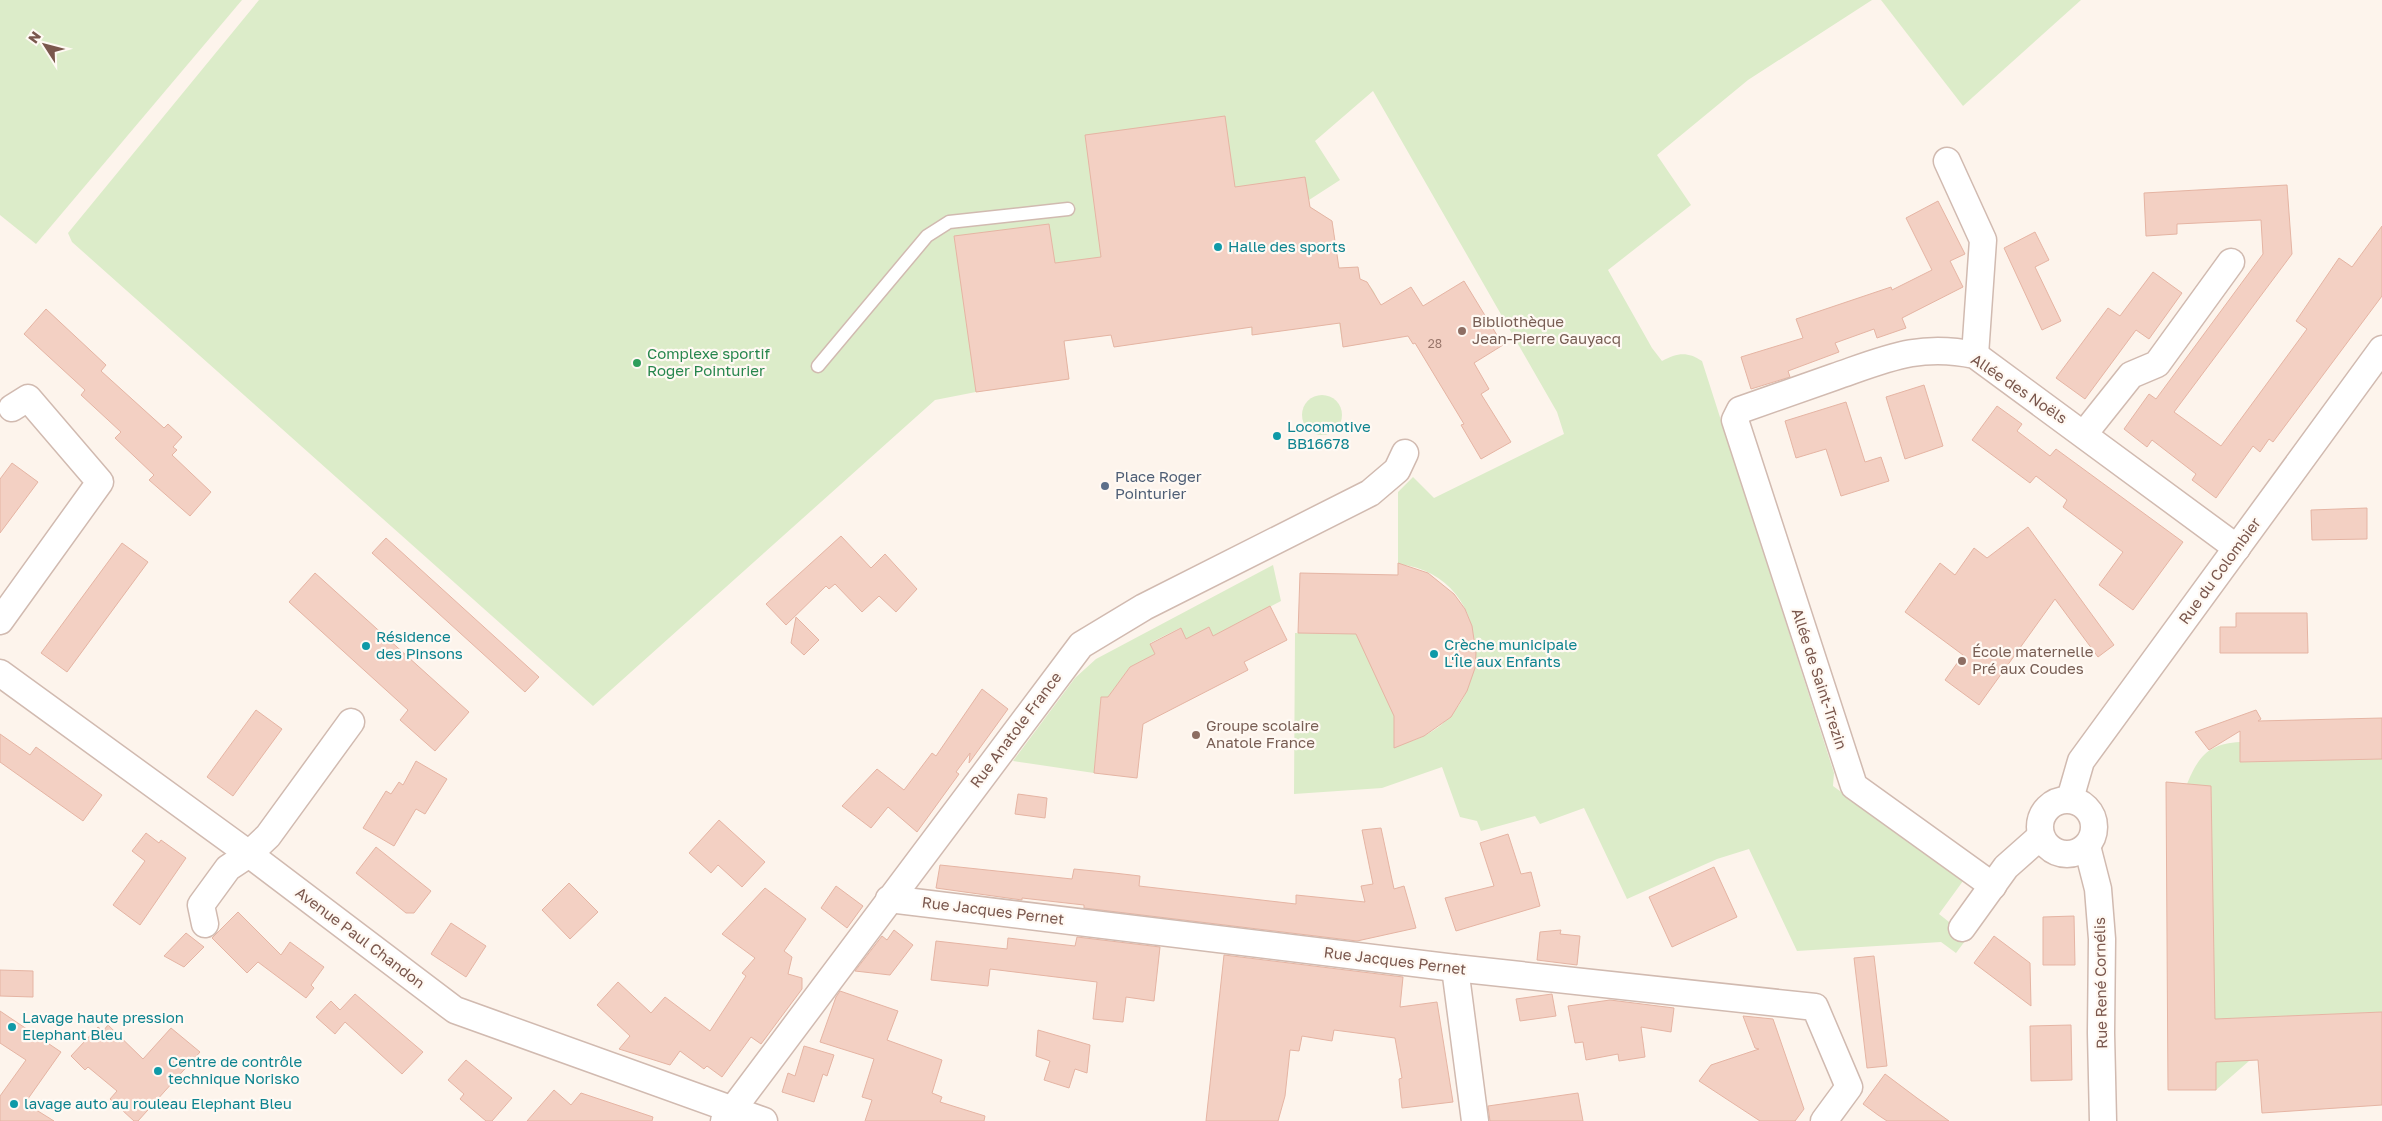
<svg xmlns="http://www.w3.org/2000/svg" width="2382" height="1121" viewBox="0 0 2382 1121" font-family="'Golos Text',sans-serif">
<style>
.green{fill:#dcecc9}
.building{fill:#f3d0c3;stroke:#e5b4a3}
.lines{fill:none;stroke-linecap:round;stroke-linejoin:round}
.lane-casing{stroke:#d1bab0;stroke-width:15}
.street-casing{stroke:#d1bab0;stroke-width:29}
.lane{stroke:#fff;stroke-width:12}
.street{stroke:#fff;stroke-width:26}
.culture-dot{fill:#0f9aa8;stroke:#fff9f3;stroke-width:2}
.education-dot{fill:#8d6e63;stroke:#fff9f3;stroke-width:2}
.leisure-dot{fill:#2e9e5b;stroke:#fff9f3;stroke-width:2}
.service-dot{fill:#5c6f8a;stroke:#fff9f3;stroke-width:2}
.labels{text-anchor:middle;stroke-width:4.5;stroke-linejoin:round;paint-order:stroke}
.number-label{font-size:12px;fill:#98756a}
.culture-label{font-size:15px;fill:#0d838f;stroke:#fff9f3;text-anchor:start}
.education-label{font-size:15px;fill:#785e54;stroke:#fff9f3;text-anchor:start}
.leisure-label{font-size:15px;fill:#27864d;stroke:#fff9f3;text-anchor:start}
.street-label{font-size:15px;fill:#7a574d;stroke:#fff9f3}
.service-label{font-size:15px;fill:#4e5e75;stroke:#fff9f3;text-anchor:start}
</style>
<rect width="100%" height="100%" fill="#fdf4ec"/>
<!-- green -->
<g class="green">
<path d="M0 0H242L36 244 0 215Z"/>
<path d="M259 0H1872L1748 80 1657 155 1691 205 1608 270 1652 348 1662 361C1677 353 1687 351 1702 361L1834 773 1833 786 1963 881 1939 914 1968 937 1956 953 1941 942 1797 951 1749 849 1717 859 1627 899 1584 808 1540 824 1535 816 1481 831 1477 821 1460 817 1442 767 1382 788 1294 794 1295 633 1356 634 1412 741C1501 711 1495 574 1398 564V492L1413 477 1434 498 1564 434 1557 412 1373 91 1315 141 1340 180 1309 200 1310 207 1332 221 1339 268 1358 267 1360 279C1382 288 1381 320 1384 340L1343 347 1339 323 1252 335 1251 327 1114 347 1111 335 1064 341 1069 379 976 392 935 400 593 706 72 242 68 233Z"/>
<path d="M1881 0H2081L1963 106Z"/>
<circle cx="1322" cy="415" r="20"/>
<path d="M1273 565 1281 601 1213 636 1209 628 1186 639 1180 628 1150 643 1155 654 1130 667 1108 697H1101L1094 773 1013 761 1075 678 1096 659Z"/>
<path d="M2240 742 2241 762 2382 759V1012L2247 1018 2249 1061 2216 1090 2211 787 2187 784C2199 755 2209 744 2240 742Z"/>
</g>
<!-- building -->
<g class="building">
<path d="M1225 116 1235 187 1305 177 1310 207 1332 221 1339 268 1358 267 1360 279 1367 282 1381 305 1411 287 1423 306 1464 281 1503 345 1474 363 1489 389 1481 394 1511 442 1481 459 1461 425 1464 424 1415 343 1413 344 1408 336 1343 347 1340 323 1252 335V327L1114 347 1111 335 1064 341 1069 379 976 392 954 236 1049 224 1055 263 1101 257 1085 135Z"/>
<path d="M2287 185 2292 254 2174 412 2221 446 2307 329 2296 321 2339 258 2352 267 2382 226V296L2273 442 2269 439 2260 452 2253 446 2216 498 2192 480 2196 474 2152 440 2147 447 2124 429 2149 394 2156 399 2263 254 2261 220 2177 224V234L2146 236 2144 193Z"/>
<path d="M1938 201 1965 254 1950 261 1963 287 1902 318 1906 328 1877 338 1874 329 1835 343 1839 352 1788 371 1790 377 1751 389 1741 357 1803 338 1796 319 1891 287 1892 290 1932 270 1906 218Z"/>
<path d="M2035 232 2049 260 2035 267 2061 321 2042 330 2004 248Z"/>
<path d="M2153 272 2182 293 2149 339 2136 330 2085 399 2056 378 2108 308 2120 316Z"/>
<path d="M46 309 106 365 101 371 164 428 168 424 182 437 173 447 177 450 172 455 211 492 190 516 149 480 154 475 115 438 121 432 81 395 85 390 24 334Z"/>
<path d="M1924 385 1943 446 1905 459 1886 397Z"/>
<path d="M1846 402 1865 462 1881 457 1889 481 1841 496 1826 449 1796 458 1785 421Z"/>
<path d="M1997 406 2022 424 2017 431 2050 456 2056 449 2183 542 2133 610 2099 585 2123 552 2063 507 2067 500 2036 476 2030 483 1972 440Z"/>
<path d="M12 463 38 482 0 533V479Z"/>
<path d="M2367 508V539L2312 540 2311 510Z"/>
<path d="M2028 527 2114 645 2098 657 2055 599 1979 705 1945 680 1963 655 1905 612 1940 563 1955 575 1974 548 1987 558Z"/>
<path d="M841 536 871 568 885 554 917 589 896 612 879 596 862 612 835 584 829 589 826 586 786 625 766 604Z"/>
<path d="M386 538 539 677 525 692 372 553Z"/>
<path d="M122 543 148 562 67 672 41 653Z"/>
<path d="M1398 563 1428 573 1454 594 1465 609 1472 626 1476 653 1475 668 1467 691 1451 717 1424 736 1394 748V716L1356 634 1298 633 1300 573 1398 575Z"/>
<path d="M315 573 469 712 435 751 400 720 408 710 289 602Z"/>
<path d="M1270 606 1287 640 1244 662 1248 670 1143 724 1137 778 1094 773 1101 697H1108L1130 667 1155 654 1150 644 1181 628 1186 639 1209 627 1213 636Z"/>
<path d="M2236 613H2307L2308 653H2220V627H2236Z"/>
<path d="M796 617 819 640 804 655 791 643Z"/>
<path d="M982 689 1008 709 969 763 970 753 956 772 959 774 917 832 888 807 871 828 842 806 877 769 904 790 932 753 936 756Z"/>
<path d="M256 710 282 729 233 796 207 777Z"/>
<path d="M2256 710 2261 719 2258 721 2382 718V759L2240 762V731L2209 750 2195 732Z"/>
<path d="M0 734 30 755 36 747 102 795 83 821 0 762Z"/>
<path d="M416 761 447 779 425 814 416 809 394 846 363 828 386 791 391 794 399 782 403 785Z"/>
<path d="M2166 782 2211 786 2215 1019 2382 1012V1105L2262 1113 2258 1060 2216 1062V1090H2168Z"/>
<path d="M1018 794 1047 798 1045 818 1015 814Z"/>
<path d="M719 820 765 862 742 887 718 865 711 873 689 853Z"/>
<path d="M1381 828 1394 889 1404 886 1416 928 1357 941 1084 908V905L1022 898V900L936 888 940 865 1072 879 1074 869 1114 873 1140 876 1139 886 1296 904V895L1365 902 1361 886 1373 884 1362 830Z"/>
<path d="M146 833 159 843 161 840 186 858 140 925 113 905 145 861 132 851Z"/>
<path d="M1508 834 1521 874 1531 872 1540 906 1456 931 1445 898 1494 886 1480 843Z"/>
<path d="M376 847 431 891 414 913H406L356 873Z"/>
<path d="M1714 867 1737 917 1672 947 1649 897Z"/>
<path d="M569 883 598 912 570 939 542 910Z"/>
<path d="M836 886 863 906 847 928 821 908Z"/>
<path d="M765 888 806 919 784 951 792 957 788 974 802 978V989L761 1044 751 1037 722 1077 707 1066 704 1069 680 1051 670 1065 619 1049 630 1036 597 1005 618 982 651 1013 665 997 710 1031 746 976 742 973 755 958 722 934Z"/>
<path d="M238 912 281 955 290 942 324 967 311 985 314 988 306 998 258 962 247 973 212 938Z"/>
<path d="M2074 916 2075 965H2043V917Z"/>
<path d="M451 923 486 946 466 977 431 954Z"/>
<path d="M894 930 913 945 890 975 855 971 882 936 887 940Z"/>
<path d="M1561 930 1560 934 1580 936 1577 965 1537 960 1540 932Z"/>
<path d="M186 933 204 947 184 967 164 956Z"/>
<path d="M1994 936 2030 963 2031 1006 1974 963Z"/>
<path d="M1077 937 1160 947 1154 1001 1126 997 1123 1022 1093 1019 1097 982 990 969 988 986 931 980 936 941 1007 949 1008 938 1075 946Z"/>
<path d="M1224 955 1403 977 1400 1007 1437 1002 1453 1102 1402 1108 1399 1079 1402 1078 1395 1038 1334 1030 1332 1041 1302 1036 1299 1051 1290 1050 1285 1096 1278 1121H1206Z"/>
<path d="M1874 956 1887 1066 1867 1068 1854 958Z"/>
<path d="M0 970 33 971V997L0 996Z"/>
<path d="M840 991 898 1011 887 1040 942 1060 932 1093 942 1097 940 1102 985 1116 984 1121H865L872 1100 862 1097 874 1059 820 1042 836 997Z"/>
<path d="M355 994 423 1052 402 1074 345 1022 335 1034 316 1017 331 1001 340 1010Z"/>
<path d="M1552 994 1556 1016 1520 1021 1516 999Z"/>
<path d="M1610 1000 1674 1008 1671 1032 1641 1027 1645 1057 1619 1061 1618 1054 1586 1060 1583 1042 1575 1043 1568 1006Z"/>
<path d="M0 1011 61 1052 25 1103 54 1121H0V1096L26 1060 0 1043Z"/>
<path d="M1743 1016 1773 1019 1804 1109 1795 1121H1760L1699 1081 1711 1065 1759 1049 1755 1048Z"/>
<path d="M108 1025 143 1059 171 1028 200 1052 138 1121H134L110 1099 117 1091 88 1067 85 1070 71 1056 98 1027 103 1031Z"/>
<path d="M2071 1025 2072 1080 2031 1081 2030 1026Z"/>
<path d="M1038 1030 1090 1045 1087 1073 1075 1069 1069 1088 1044 1080 1050 1061 1036 1056Z"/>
<path d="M804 1046 834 1055 827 1076 823 1074 814 1102 782 1092 788 1073 795 1076Z"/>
<path d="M466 1060 512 1098 492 1121H486L460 1099 464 1094 448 1080Z"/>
<path d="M1885 1074 1917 1098 1949 1121H1887L1878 1115 1863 1104Z"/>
<path d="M554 1090 571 1105 581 1093 653 1117 652 1121H527Z"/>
<path d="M1578 1093 1583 1121H1490L1488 1106Z"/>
</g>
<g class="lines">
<defs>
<path id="lane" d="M818 366 927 236 949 222 1068 209"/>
<g id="street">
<path d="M1947 161 1983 240 1975 355"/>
<path d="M2084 434 2131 375 2157 364 2231 262"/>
<path d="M0 621 100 482 28 398 12 408"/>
<path d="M0 673 249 854 455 1010 764 1121"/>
<path d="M2070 799 2081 761 2382 349"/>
<circle cx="2067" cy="827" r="27"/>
<path d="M2087 846 2098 889 2102 939 2101 1033 2103 1121"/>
<path d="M1993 886 1854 786 1735 420 1740 410C1772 399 1803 388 1834 377 1886 359 1919 343 1975 355L2237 548"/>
<path d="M889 899 1455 968 1815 1007 1849 1087 1824 1121"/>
<path d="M205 924 201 905 228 868 249 854 268 836 351 722"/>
<path d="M1962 928 2006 867 2041 836"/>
<path d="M1455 968 1475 1121"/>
<path d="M724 1121 1081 645 1144 607 1370 493 1397 470 1405 453"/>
</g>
</defs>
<!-- lane casing -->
<use href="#lane" class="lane-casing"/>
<!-- street casing -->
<use href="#street" class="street-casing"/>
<!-- lane -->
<use href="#lane" class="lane"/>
<!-- street -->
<use href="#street" class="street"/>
</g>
<!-- markers -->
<g class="culture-dot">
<circle cx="1218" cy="247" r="5"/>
<circle cx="1277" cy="436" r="5"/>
<circle cx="366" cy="646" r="5"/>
<circle cx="1434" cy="654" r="5"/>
<circle cx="12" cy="1027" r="5"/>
<circle cx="158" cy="1071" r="5"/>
<circle cx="14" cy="1104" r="5"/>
</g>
<g class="education-dot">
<circle cx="1462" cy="331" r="5"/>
<circle cx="1962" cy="661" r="5"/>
<circle cx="1196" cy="735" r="5"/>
</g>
<circle class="leisure-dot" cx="637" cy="363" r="5"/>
<circle class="service-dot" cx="1105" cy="486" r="5"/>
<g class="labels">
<!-- number labels -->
<g class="number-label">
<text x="1435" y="348">28</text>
</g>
<!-- culture labels -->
<g class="culture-label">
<text x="1228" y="252">Halle des sports</text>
<text x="1287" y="432">Locomotive<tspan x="1287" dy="17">BB16678</tspan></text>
<text x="376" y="642">Résidence<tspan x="376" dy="17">des Pinsons</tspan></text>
<text x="1444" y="650">Crèche municipale<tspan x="1444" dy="17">L'Île aux Enfants</tspan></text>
<text x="22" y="1023">Lavage haute pression<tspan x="22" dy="17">Elephant Bleu</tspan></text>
<text x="168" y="1067">Centre de contrôle<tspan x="168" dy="17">technique Norisko</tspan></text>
<text x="24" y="1109">lavage auto au rouleau Elephant Bleu</text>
</g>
<!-- education labels -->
<g class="education-label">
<text x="1472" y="327">Bibliothèque<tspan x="1472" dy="17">Jean-Pierre Gauyacq</tspan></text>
<text x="1972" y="657">École maternelle<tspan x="1972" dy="17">Pré aux Coudes</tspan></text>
<text x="1206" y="731">Groupe scolaire<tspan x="1206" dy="17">Anatole France</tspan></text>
</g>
<!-- leisure labels -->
<g class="leisure-label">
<text x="647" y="359">Complexe sportif<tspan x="647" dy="17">Roger Pointurier</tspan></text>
</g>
<!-- street labels -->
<g class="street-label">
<text transform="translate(2019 389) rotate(34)" y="5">Allée des Noëls</text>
<text transform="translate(2220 571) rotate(-54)" y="5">Rue du Colombier</text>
<text transform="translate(1819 679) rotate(72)" y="5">Allée de Saint-Trezin</text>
<text transform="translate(1016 730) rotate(-53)" y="5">Rue Anatole France</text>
<text transform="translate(993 911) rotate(7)" y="5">Rue Jacques Pernet</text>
<text transform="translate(360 938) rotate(37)" y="5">Avenue Paul Chandon</text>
<text transform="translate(1395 961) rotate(7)" y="5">Rue Jacques Pernet</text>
<text transform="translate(2101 983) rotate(-91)" y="5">Rue René Cornélis</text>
</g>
<!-- service labels -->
<g class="service-label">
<text x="1115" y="482">Place Roger<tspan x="1115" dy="17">Pointurier</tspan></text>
</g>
</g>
<!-- north arrow -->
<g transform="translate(45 45) rotate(306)" stroke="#fff9f3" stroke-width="4" paint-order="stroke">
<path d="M0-4L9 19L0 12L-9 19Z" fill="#7a574d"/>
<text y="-8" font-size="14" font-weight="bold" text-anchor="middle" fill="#7a574d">N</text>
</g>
</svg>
